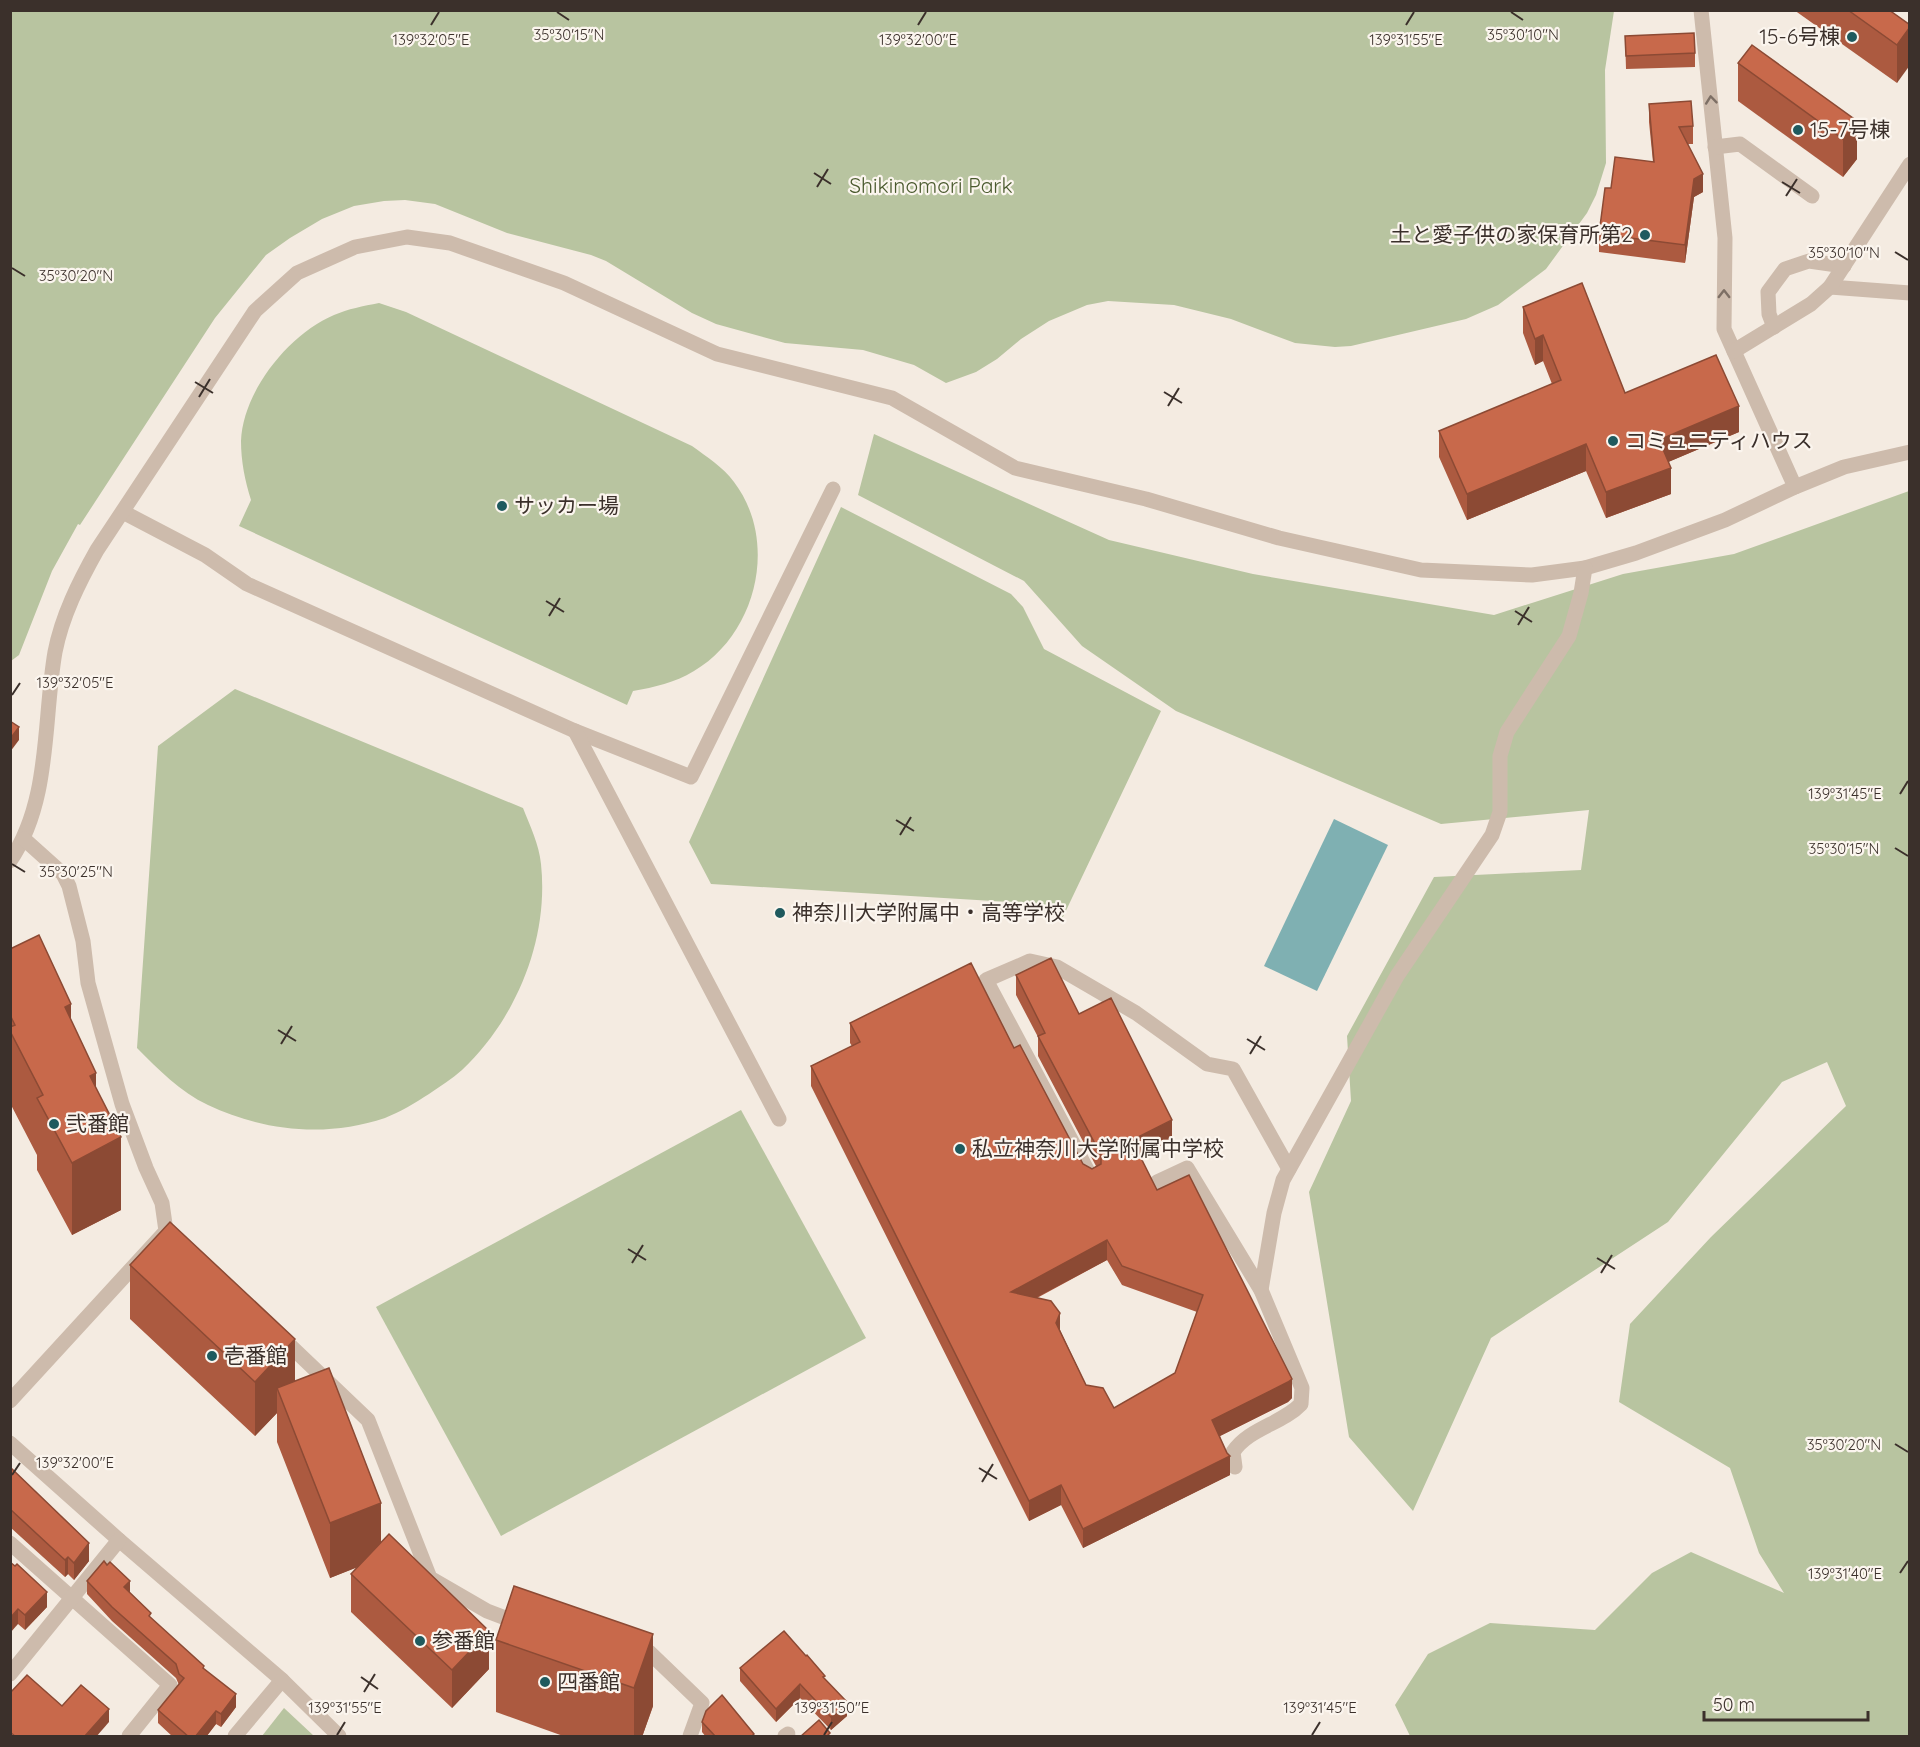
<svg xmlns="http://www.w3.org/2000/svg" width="1920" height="1747" viewBox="0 0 1920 1747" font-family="Quicksand,'Noto Sans JP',sans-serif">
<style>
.green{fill:#b8c4a0}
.water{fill:#7fb0b2}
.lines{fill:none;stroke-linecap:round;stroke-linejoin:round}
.minor{stroke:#cdbbac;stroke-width:15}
.wall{fill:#ac5a40;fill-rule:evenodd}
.shaded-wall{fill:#8c4a34}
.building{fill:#c8694b;stroke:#8c4a34;stroke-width:1.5;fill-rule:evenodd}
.oneway{stroke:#7d6f65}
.ticks{fill:none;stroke:#3b302b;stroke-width:2}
.poi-dot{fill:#1f5a5e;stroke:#fbf5ee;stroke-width:2}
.labels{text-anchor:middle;stroke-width:4.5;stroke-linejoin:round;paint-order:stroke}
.poi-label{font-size:21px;fill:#3b302b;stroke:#fbf5ee;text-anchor:start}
.park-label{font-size:21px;fill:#4a5a2e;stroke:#fbf5ee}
.ticks-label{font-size:15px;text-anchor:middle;fill:#3b302b;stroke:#fbf5ee;stroke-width:4.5;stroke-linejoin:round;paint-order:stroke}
</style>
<rect width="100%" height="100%" fill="#f4ebe1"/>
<!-- green -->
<g class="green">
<path d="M11 10H1614V11L1605 70 1606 163 1596 195 1587 213 1546 269 1498 305 1466 319 1351 346 1335 347 1295 343 1231 319 1174 305 1108 301 1087 305 1049 321 1021 339 997 359 976 372 946 383 914 365 863 350 785 343 716 324 692 313 606 261 591 255 507 233 435 204 405 200 384 201 354 206 322 219 290 238 266 255 215 318 80 525 78 524 52 571 19 655 11 661Z"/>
<path d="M379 303 406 312 692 446C707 457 723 467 734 482 779 541 757 634 694 671 674 683 655 687 633 691L627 705 239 526 251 500C245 481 241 461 241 441 243 391 289 334 334 315 348 309 363 306 379 303Z"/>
<path d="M874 434 1109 540 1253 574 1494 615 1623 574 1734 554 1909 491V1736H1410L1395 1705 1428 1654 1490 1623 1595 1630 1652 1573 1691 1552 1784 1593 1759 1553 1730 1468 1619 1402 1630 1324 1711 1237 1846 1106 1827 1062 1782 1082 1668 1222 1491 1338 1413 1511 1349 1437 1309 1192 1351 1101 1347 1036 1434 877 1581 870 1589 810 1441 824 1176 711 1082 646 1024 581 858 495Z"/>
<path d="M841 507 1011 594 1023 607 1044 649 1161 711 1062 919 1026 903 711 884 689 842Z"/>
<path d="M235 689 523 808C530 826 539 844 541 864 549 939 517 1018 462 1070 452 1079 440 1086 429 1094 415 1103 400 1112 385 1118 326 1138 263 1131 208 1105 180 1092 158 1069 137 1048L158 746Z"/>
<path d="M741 1110 866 1338 501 1536 376 1307Z"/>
<path d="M284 1708 314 1736H262Z"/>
</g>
<!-- water -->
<path class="water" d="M1334 819 1388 845 1317 991 1264 966Z"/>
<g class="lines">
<!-- minor -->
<g class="minor">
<path d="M1701 10 1725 238 1724 329 1795 487"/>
<path d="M1715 147 1740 144 1812 196"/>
<path d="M1830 287 1910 293"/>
<path d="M1774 327 1769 314 1768 292 1785 269 1809 261 1844 266"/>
<path d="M1734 351 1811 304 1830 287 1910 164"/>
<path d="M123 512 205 555 247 584 575 731 691 777 833 489"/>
<path d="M575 731 779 1119"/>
<path d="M10 861C51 801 43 721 55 652 62 616 79 582 97 550L255 311 297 273 355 247 407 237 450 243 564 283 717 354 892 398 1015 468 1146 499 1279 538 1421 570 1532 575 1585 568 1636 553 1725 520 1795 487 1844 467 1910 452"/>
<path d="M1092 1179 986 980 1030 961 1057 967 1136 1013 1207 1064 1233 1069 1289 1169"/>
<path d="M1157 1182 1187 1168 1261 1290 1302 1388 1301 1404C1282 1424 1249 1428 1233 1452L1235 1467"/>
<path d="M1261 1290 1274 1213 1283 1180 1397 976 1492 835 1500 812V756L1507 732 1569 636 1581 593 1585 568"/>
<path d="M281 1337 368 1420 430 1578 487 1611 521 1624"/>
<path d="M10 1401 166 1231 162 1203 146 1168 122 1104 88 983 83 941 69 886 63 874 24 839"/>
<path d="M10 1443 119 1540 282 1680 235 1736"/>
<path d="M10 1543 170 1685 129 1736"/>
<path d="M635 1650 649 1652 702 1703 690 1736"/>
<path d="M10 1674 119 1540"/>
<path d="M282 1680 339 1736"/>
<path d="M785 1736 788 1734"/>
</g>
</g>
<!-- wall -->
<g class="wall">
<path d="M1794 10H1889L1910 25 1897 83Z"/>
<path d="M1625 36 1695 53V67L1626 69Z"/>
<path d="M1738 63 1857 121V159L1843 177 1738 101Z"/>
<path d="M1649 104 1693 126V144H1688L1703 192 1694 197 1685 263 1599 252V234L1611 188 1653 162 1649 122Z"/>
<path d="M1523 307 1625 393 1739 432 1668 462 1671 494 1606 518 1586 471 1467 520 1439 457V431L1552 384 1543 361 1535 365 1523 333Z"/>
<path d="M1910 394V416H1908Z"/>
<path d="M10 949 71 1020 96 1088 121 1210 72 1235 37 1170V1155L10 1103Z"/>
<path d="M1016 975 1079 1014 1172 1140 1140 1156 1157 1190 1292 1398 1288 1402 1220 1436 1230 1475 1083 1548 1061 1505 1029 1521 811 1086V1066L852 1046 850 1043V1023L1014 1048 1083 1164 1092 1169 1096 1166 1038 1056V1037L1016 995ZM1107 1260 1122 1285 1197 1312 1175 1373 1114 1408 1086 1385 1060 1330 1037 1298Z"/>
<path d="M130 1265 295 1381 381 1542 489 1669 452 1708 351 1612V1574L357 1567 330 1578 277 1442V1413L255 1436 130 1319Z"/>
<path d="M10 1467 89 1561 74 1580 68 1574 65 1577 10 1527Z"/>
<path d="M10 1562 47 1607 25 1630 18 1624Z"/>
<path d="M87 1581 130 1593 151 1618 204 1670 236 1707 221 1727 216 1724 206 1737H173L158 1723V1710L179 1685 176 1678 112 1621 87 1594Z"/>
<path d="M653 1634V1706L642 1737H566L496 1712V1640Z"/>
<path d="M740 1668 825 1679 847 1716 831 1730 800 1698 776 1722 740 1681Z"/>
<path d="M702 1722 754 1737H706L702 1732Z"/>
</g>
<!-- shaded-wall -->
<g class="shaded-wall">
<path d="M1910 27V65L1897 83V45Z"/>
<path d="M1857 121V159L1843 177V139Z"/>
<path d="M1703 174V192L1694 197 1685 263V245L1694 179Z"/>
<path d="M1543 335V361L1535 365V339Z"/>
<path d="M1739 406V432L1659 466V440Z"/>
<path d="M1586 444V471L1467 520V494Z"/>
<path d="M1671 468V494L1606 518V492Z"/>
<path d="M19 727V740L10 752V739Z"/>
<path d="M71 1004V1076L65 1007Z"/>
<path d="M96 1073V1145L90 1076Z"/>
<path d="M1172 1120V1140L1132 1160V1140Z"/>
<path d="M121 1137V1210L72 1235V1163Z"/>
<path d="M1107 1240V1260L1011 1311V1292Z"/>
<path d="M1060 1313V1333L1056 1323Z"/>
<path d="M295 1339V1394L277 1388V1413L255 1436V1382Z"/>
<path d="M1292 1379V1398L1288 1402 1212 1440V1420Z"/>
<path d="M1230 1456V1475L1083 1548V1529Z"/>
<path d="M1061 1485V1505L1029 1521V1501Z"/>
<path d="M381 1503V1558L330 1578V1523Z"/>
<path d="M89 1543V1561L74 1580V1563Z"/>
<path d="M68 1557V1574L65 1577V1560Z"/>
<path d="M130 1581V1594L124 1587Z"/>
<path d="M47 1592V1607L25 1630V1615Z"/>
<path d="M18 1609V1624L10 1633V1618Z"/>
<path d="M489 1631V1669L452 1708V1670Z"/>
<path d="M653 1634V1706L642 1737H634V1688Z"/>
<path d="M800 1684V1698L776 1722V1709Z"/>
<path d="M236 1694V1707L221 1727V1714Z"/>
<path d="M847 1702V1716L831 1730V1717Z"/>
<path d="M109 1709V1722L96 1737H84Z"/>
<path d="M216 1711V1724L206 1737H195Z"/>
</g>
<!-- building -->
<g class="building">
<path d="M1848 10H1889L1910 25V27L1897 45Z"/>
<path d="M1694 33 1695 53 1626 56 1625 36Z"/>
<path d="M1752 45 1857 121 1843 139 1738 63Z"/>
<path d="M1691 101 1693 126 1679 127 1703 174 1694 179 1685 245 1599 234 1605 188H1611L1615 157 1654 162 1649 104Z"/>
<path d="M1582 283 1625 393 1716 355 1739 406 1659 440 1671 468 1606 492 1586 444 1467 494 1439 431 1561 380 1543 335 1535 339 1523 307Z"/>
<path d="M10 721 19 727 10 739Z"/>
<path d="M39 935 71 1004 65 1007 96 1073 90 1076 121 1137 72 1163 37 1098 43 1095 10 1031V1027L15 1025 10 1015V949Z"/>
<path d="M1051 958 1079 1014 1111 998 1172 1120 1132 1140 1157 1190 1189 1175 1292 1379 1288 1382 1212 1420 1227 1453 1230 1456 1083 1529 1061 1485 1029 1501 811 1066 860 1042 850 1023 971 963 1014 1048 1020 1045 1083 1164 1092 1169 1101 1164V1155L1038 1036 1045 1033 1016 975ZM1107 1240 1122 1266 1203 1295 1175 1373 1114 1408 1103 1388 1086 1385 1056 1323 1060 1313 1051 1301 1011 1292Z"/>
<path d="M170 1222 295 1339 255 1382 130 1265Z"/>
<path d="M329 1368 381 1503 330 1523 277 1388Z"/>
<path d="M10 1467 89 1543 74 1563 68 1557 65 1560 10 1509Z"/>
<path d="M389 1534 489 1631 452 1670 351 1574Z"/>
<path d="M104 1561 107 1565 110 1562 130 1581 124 1587 151 1613 149 1616 204 1666 203 1668 236 1694 221 1714 216 1711 195 1737H189L158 1710 184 1678 179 1674 176 1664 112 1607 87 1581Z"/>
<path d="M10 1562 15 1566 17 1564 47 1592 25 1615 18 1609 10 1618Z"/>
<path d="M514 1586 653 1634 634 1688 496 1640Z"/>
<path d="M784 1631 806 1656 807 1655 825 1676 823 1677 847 1702 831 1717 800 1684 776 1709 740 1668Z"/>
<path d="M27 1675 62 1706 81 1685 109 1709 84 1737H16L10 1732V1693Z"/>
<path d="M722 1695 754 1734 751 1737H716L702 1722 706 1711Z"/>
<path d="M819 1720 830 1733 826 1737H800Z"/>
</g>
<!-- one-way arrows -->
<defs><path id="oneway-chevron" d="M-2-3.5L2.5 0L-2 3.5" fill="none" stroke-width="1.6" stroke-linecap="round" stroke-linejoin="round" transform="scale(1.5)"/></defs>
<g class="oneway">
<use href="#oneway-chevron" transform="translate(1711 100) rotate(-96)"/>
<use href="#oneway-chevron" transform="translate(1724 294) rotate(-90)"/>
</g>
<!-- ticks -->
<path class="ticks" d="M557 12 569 20M1511 12 1523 20M431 25 439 12M918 25 926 12M1406 25 1414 12M814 173 831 184M1782 182 1800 193M817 187 828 169M1786 196 1797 179M1895 252 1908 260M12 268 25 276M195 382 213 393M1164 392 1182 403M199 397 210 379M1168 406 1179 388M546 601 564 612M1515 611 1532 622M549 616 560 598M1518 625 1529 607M12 695 20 683M1900 794 1908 781M896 820 914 831M900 835 911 817M1895 848 1908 856M12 864 25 872M278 1030 296 1041M1247 1039 1265 1050M281 1044 292 1026M1250 1054 1261 1036M628 1249 646 1260M1597 1258 1615 1269M632 1263 643 1245M1601 1273 1612 1255M1895 1444 1908 1452M979 1468 997 1479M12 1475 20 1463M982 1482 993 1464M1900 1573 1908 1561M361 1677 378 1689M364 1692 375 1674M337 1735 345 1722M824 1735 832 1722M1312 1735 1320 1722"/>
<!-- markers -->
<g class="poi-dot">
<circle cx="1852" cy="37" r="6"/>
<circle cx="1798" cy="130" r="6"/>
<circle cx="1645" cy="235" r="6"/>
<circle cx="1613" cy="441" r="6"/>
<circle cx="502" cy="506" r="6"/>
<circle cx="780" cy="913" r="6"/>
<circle cx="54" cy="1124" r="6"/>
<circle cx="960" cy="1149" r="6"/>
<circle cx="212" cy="1356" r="6"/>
<circle cx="420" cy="1641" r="6"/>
<circle cx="545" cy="1682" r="6"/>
</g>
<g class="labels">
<!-- poi labels -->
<g class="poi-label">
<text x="1840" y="44" text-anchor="end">15-6号棟</text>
<text x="1810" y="137">15-7号棟</text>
<text x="1633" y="242" text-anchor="end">土と愛子供の家保育所第2</text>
<text x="1625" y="448">コミュニティハウス</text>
<text x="514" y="513">サッカー場</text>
<text x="792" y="920">神奈川大学附属中・高等学校</text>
<text x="66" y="1131">弐番館</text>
<text x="972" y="1156">私立神奈川大学附属中学校</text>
<text x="224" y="1363">壱番館</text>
<text x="432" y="1648">参番館</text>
<text x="557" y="1689">四番館</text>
</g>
<!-- park labels -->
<g class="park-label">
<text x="931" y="193">Shikinomori Park</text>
</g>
</g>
<g class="ticks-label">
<text x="569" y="40">35°30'15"N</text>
<text x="1523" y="40">35°30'10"N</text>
<text x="431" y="45">139°32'05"E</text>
<text x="918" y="45">139°32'00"E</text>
<text x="1406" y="45">139°31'55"E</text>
<text x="1844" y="258">35°30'10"N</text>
<text x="76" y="281">35°30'20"N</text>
<text x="75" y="688">139°32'05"E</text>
<text x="1845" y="799">139°31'45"E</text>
<text x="1844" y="854">35°30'15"N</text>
<text x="76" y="877">35°30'25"N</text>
<text x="1844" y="1450">35°30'20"N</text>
<text x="75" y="1468">139°32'00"E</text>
<text x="1845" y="1579">139°31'40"E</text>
<text x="345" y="1713">139°31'55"E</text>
<text x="832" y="1713">139°31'50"E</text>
<text x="1320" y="1713">139°31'45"E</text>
</g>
<!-- border -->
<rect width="1920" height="1747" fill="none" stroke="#3b302b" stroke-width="24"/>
<!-- scale -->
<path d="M1704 1711v9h164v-9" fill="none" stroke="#3b302b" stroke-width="3"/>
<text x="1713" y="1711" font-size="18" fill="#3b302b" stroke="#fbf5ee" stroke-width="4.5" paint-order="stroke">50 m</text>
</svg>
